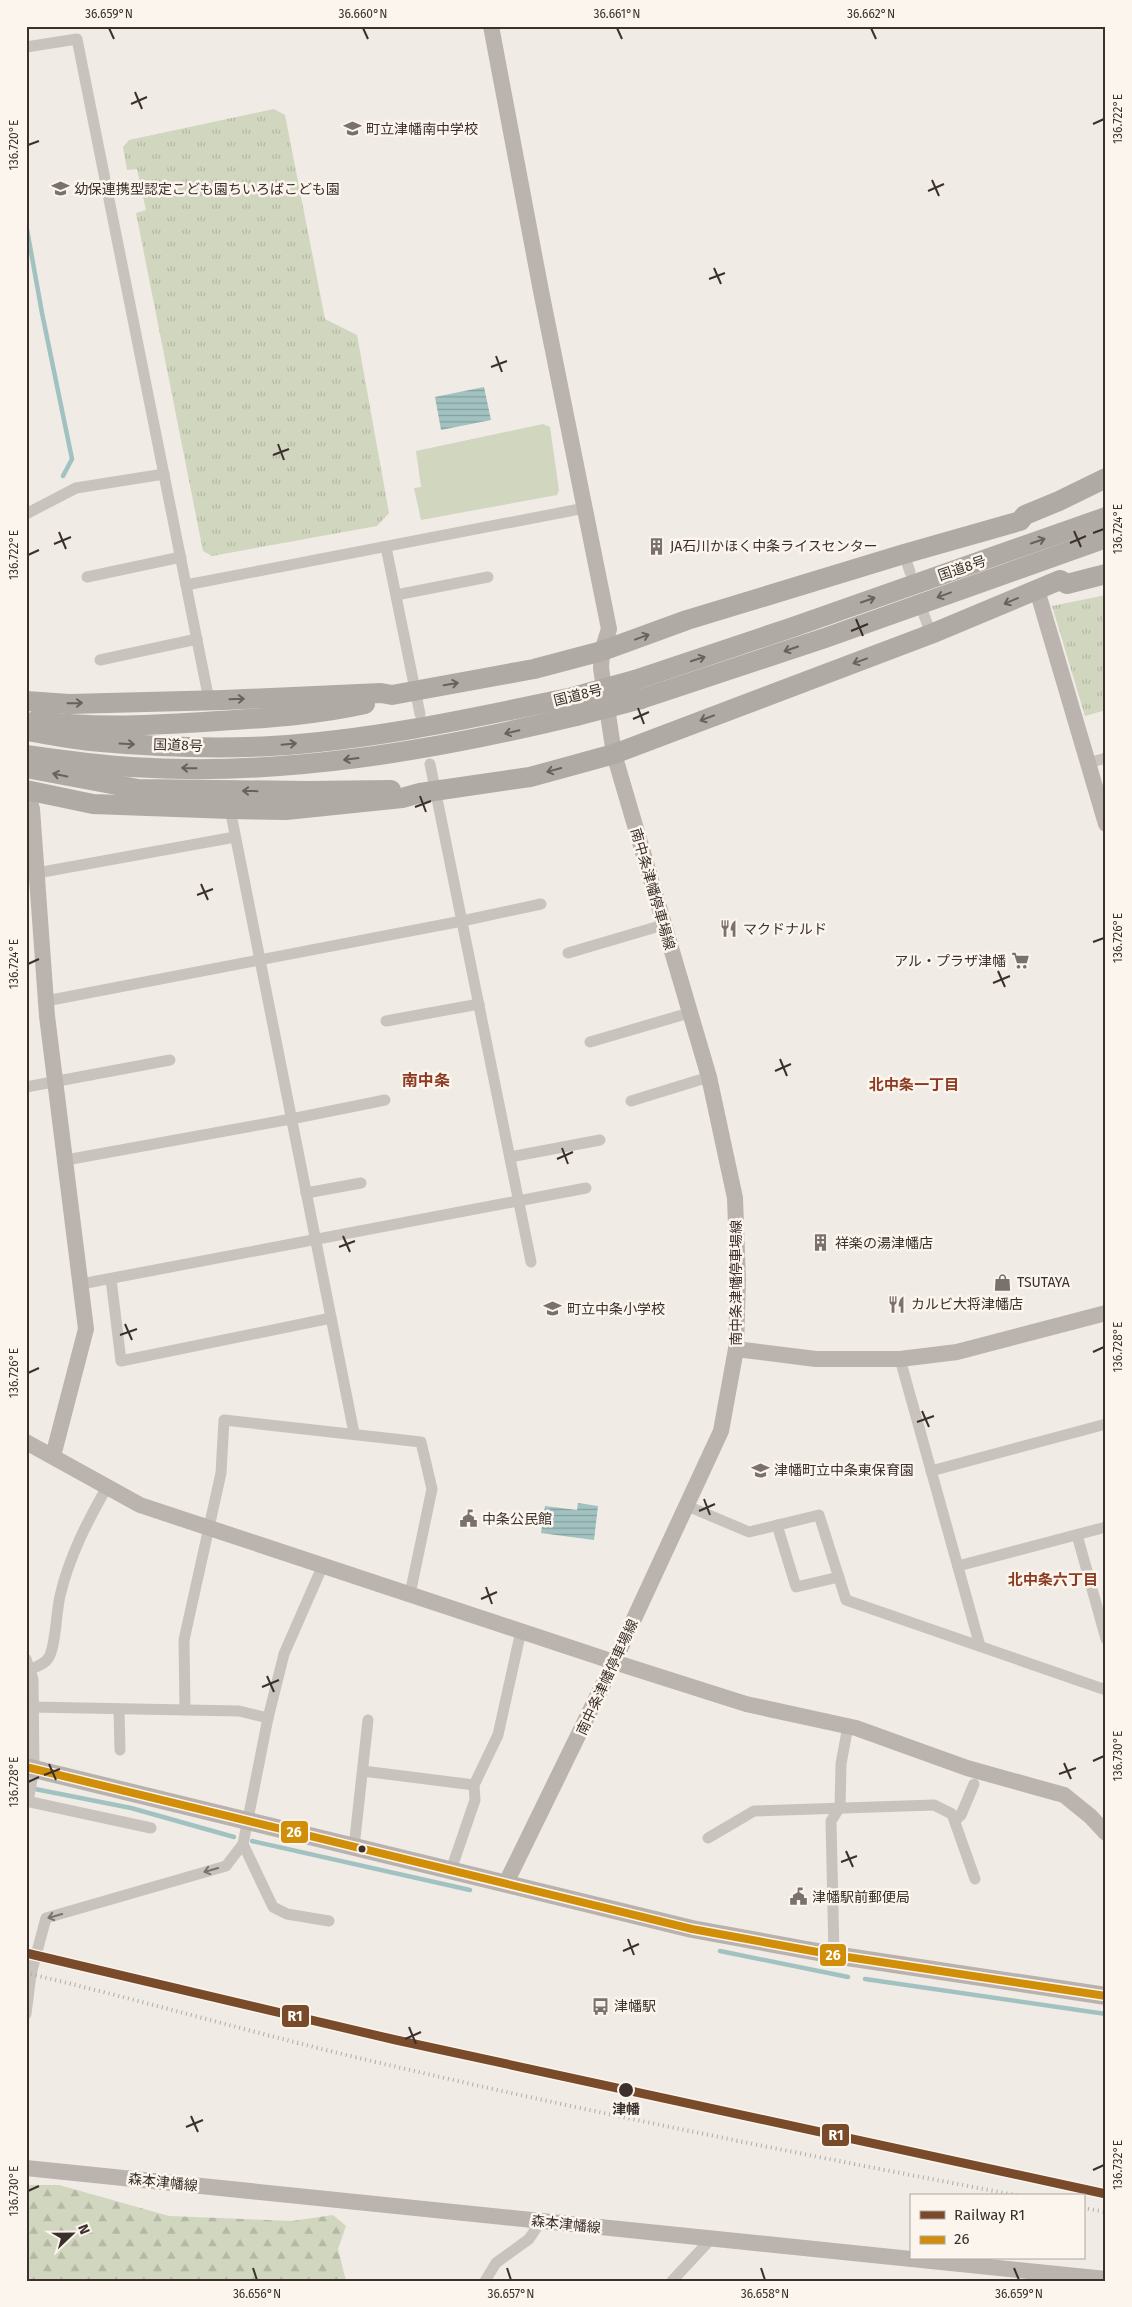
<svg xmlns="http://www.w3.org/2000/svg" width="1132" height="2307" viewBox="0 0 1132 2307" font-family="'Fira Sans','Noto Sans JP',sans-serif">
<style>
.forest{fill:url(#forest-firs)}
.park{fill:url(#park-tufts)}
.garden{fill:#d1d6bf}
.water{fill:url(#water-rules)}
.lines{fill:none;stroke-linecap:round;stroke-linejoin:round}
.stream{stroke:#a1c2c1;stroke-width:4.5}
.street{stroke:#c9c3be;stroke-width:11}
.secondary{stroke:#bab3ae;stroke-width:16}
.primary{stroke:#b8b1ad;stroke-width:18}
.highway{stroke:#afaaa4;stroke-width:20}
.rail{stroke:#b1aca8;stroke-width:4;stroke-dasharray:1 4;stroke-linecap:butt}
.highway-bridge{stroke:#afaaa4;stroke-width:20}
.bus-1-casing{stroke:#fbf5ee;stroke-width:11}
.bus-1{stroke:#d18e09;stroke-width:8}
.rail-1-casing{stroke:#fbf5ee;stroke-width:12}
.rail-1{stroke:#7a4b2a;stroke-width:9}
.oneway{stroke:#69615b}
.oneway2{stroke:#7b726d}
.ticks{fill:none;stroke:#3b302b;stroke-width:2}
.bus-dot{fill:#3b302b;stroke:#fbf5ee;stroke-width:2}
.labels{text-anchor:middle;stroke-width:5;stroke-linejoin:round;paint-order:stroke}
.poi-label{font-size:14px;fill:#3b302b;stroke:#fbf5ee;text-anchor:start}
.street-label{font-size:14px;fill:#3b302b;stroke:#fbf5ee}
.stop-label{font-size:14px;font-weight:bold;fill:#3b302b;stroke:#fbf5ee}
.neighbourhood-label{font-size:15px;font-weight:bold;fill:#8c3b22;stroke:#fbf5ee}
.quarter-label{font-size:16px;font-weight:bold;fill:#8c3b22;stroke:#fbf5ee}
.line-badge{stroke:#fbf5ee;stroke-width:2}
.badge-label{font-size:14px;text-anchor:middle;font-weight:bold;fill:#fff}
.neatline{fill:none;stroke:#3b302b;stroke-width:2}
.ticks-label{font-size:12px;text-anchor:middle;fill:#3b302b}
</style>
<defs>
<pattern id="forest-firs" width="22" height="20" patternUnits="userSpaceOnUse" patternTransform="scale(1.25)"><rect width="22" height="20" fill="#d1d6bf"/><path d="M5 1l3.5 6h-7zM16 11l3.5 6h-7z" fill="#b4b8a4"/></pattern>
<pattern id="park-tufts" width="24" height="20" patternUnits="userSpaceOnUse" patternTransform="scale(1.25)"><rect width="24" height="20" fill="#d1d6bf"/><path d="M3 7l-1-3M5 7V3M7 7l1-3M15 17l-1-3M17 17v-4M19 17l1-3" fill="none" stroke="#b4b8a4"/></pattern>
<pattern id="water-rules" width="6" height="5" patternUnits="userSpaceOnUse" patternTransform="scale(1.25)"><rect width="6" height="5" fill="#a1c2c1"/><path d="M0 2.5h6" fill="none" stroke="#849e9d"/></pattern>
</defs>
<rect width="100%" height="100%" fill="#f0ebe5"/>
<!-- forest -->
<path class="forest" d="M26 2185H59L169 2216 292 2221 333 2215 346 2226 338 2249 346 2281H26Z"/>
<!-- park -->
<g class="park">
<path d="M274 109 285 115 325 319 357 335 389 513 377 526 212 556 203 551 136 213 146 210 137 169 127 170 123 147 129 140Z"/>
<path d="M1106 595V710L1085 716 1052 606Z"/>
</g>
<!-- garden -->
<path class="garden" d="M543 424 550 427 559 490 557 495 421 520 414 488 421 487 416 451Z"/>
<!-- water -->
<g class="water">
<path d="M484 387 491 420 441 430 435 397Z"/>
<path d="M578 1503 598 1506 594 1540 541 1533 545 1506 577 1510Z"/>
</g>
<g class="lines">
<!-- stream -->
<g class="stream">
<path d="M26 224 42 313 72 459 63 476"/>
<path d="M30 1788 131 1808 234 1837"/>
<path d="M252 1841 470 1890"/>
<path d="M720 1951 848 1977"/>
<path d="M865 1979 1106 2014"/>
</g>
<!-- street -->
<g class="street">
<path d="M26 47 77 39 209 700"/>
<path d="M26 514 76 488 164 474"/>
<path d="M386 547 420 714"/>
<path d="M904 554 910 572"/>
<path d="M87 577 181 557"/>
<path d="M186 585 585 508"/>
<path d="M396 595 488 577"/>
<path d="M924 615 931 634"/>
<path d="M100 660 197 639"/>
<path d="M1088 763 1106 758"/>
<path d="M430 764 531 1262"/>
<path d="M230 809 354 1433"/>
<path d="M37 873 235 837"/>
<path d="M568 953 663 925"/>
<path d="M46 1001 462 921 541 904"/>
<path d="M386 1021 479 1004"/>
<path d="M590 1042 689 1013"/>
<path d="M26 1087 170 1060"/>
<path d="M631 1101 709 1077"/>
<path d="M510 1157 600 1140"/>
<path d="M66 1160 291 1119 385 1100"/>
<path d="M306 1193 361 1183"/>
<path d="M111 1279 121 1361 331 1318"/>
<path d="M81 1284 586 1188"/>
<path d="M900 1359 980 1646"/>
<path d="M931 1471 1106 1424"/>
<path d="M685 1505 749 1532 819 1515 846 1600 1106 1690"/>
<path d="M777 1525 796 1587 839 1577"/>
<path d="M1077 1535 1106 1639"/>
<path d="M958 1566 1106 1527"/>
<path d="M26 1659 33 1679 34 1769 28 1801"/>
<path d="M26 1671C33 1668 45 1665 49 1657 56 1644 56 1613 60 1596 69 1557 87 1522 107 1487"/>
<path d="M32 1707 239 1711 268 1718"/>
<path d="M119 1709 120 1750"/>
<path d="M185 1710 184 1640 221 1473 224 1420 421 1442 432 1489 410 1594"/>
<path d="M363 1771 474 1785"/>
<path d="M26 1801 151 1828"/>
<path d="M956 1820 961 1815 974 1784"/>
<path d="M708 1838 754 1811 934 1805 952 1814 975 1879"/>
<path d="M243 1844 273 1907 287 1914 329 1921"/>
<path d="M354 1847 368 1720"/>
<path d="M451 1870 475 1800 474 1785 498 1735 521 1631"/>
<path d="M834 1955 831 1821 840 1807 841 1764 848 1726"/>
<path d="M26 2014 31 1974 46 1918 226 1866 243 1844 268 1718 284 1654 323 1565"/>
<path d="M485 2281 496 2263 529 2239 541 2221"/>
<path d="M672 2281 711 2239"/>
</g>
<!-- secondary -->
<g class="secondary">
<path d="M491 26 541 291 609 629 602 651 601 668 614 754 709 1077 735 1198 738 1280 736 1349 721 1431 614 1662 506 1883"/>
<path d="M1037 590 1106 824"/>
<path d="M26 791 32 809 47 1016 86 1329 53 1456"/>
<path d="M736 1349 816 1359H900L957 1352 1106 1313"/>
<path d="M26 1442 140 1505 614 1662 746 1704 856 1728 967 1768 1064 1795 1090 1816 1106 1833"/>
<path d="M26 2168 1106 2279"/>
</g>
<!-- primary -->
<path class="primary" d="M26 1767 692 1929 834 1955 1106 1996"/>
<!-- highway -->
<g class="highway">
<path d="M635 680 793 627 1106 517"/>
<path d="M641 699 825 638 1106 538"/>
<path d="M26 701 69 704 224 700 381 693 392 695 534 669 602 651 687 620 904 554 1020 521 1025 515 1059 501 1106 478"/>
<path d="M36 720C92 729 160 725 218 721 268 718 316 715 365 704"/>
<path d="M26 731C51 735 76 740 101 742 157 747 215 749 271 746 373 740 473 718 573 697"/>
<path d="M26 755C61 760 96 765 131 767 281 777 431 751 576 716"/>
<path d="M26 768 138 789 307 791 391 790"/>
<path d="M26 790 93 804 230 809 286 810 402 798 420 793 530 777 614 754 931 634 1060 580 1067 584 1106 574"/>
</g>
<!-- rail -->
<g class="rail">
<path d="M26 1953 396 2040 1106 2194"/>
<path d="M26 1973C149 2002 270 2038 393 2066 601 2115 811 2156 1020 2196"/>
<path d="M1083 2208 1106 2212"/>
</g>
<!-- highway-bridge -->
<g class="highway-bridge">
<path d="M573 697 635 680"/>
<path d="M576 716 641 699"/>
</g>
<defs>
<path id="bus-1" d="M26 1767 692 1929 834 1955 1106 1996"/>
</defs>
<!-- bus-1 casing -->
<use href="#bus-1" class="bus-1-casing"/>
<!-- bus-1 -->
<use href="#bus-1" class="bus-1"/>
<defs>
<path id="rail-1" d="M26 1953 396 2040 1106 2194"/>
</defs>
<!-- rail-1 casing -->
<use href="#rail-1" class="rail-1-casing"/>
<!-- rail-1 -->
<use href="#rail-1" class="rail-1"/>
</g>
<!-- one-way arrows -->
<defs><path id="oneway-shaft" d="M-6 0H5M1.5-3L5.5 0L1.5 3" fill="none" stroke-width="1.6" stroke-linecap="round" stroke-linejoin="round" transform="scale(1.25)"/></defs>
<g class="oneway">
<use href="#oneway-shaft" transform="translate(1038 541) rotate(-19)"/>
<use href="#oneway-shaft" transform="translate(944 595) rotate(160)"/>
<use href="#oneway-shaft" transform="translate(868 600) rotate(-19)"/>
<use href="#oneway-shaft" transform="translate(1011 601) rotate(157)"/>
<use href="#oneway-shaft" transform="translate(642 637) rotate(-20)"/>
<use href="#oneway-shaft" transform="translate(791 649) rotate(161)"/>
<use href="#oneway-shaft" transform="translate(698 659) rotate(-18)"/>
<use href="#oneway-shaft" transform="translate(860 661) rotate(160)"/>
<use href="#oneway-shaft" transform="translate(451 684) rotate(-10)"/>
<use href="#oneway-shaft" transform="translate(237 699) rotate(-2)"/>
<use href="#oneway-shaft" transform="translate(75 703) rotate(-1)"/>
<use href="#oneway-shaft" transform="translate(707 718) rotate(159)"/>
<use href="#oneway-shaft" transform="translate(512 732) rotate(167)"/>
<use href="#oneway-shaft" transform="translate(127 744) rotate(3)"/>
<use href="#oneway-shaft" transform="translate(289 744) rotate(-5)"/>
<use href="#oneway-shaft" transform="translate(351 759) rotate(173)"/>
<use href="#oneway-shaft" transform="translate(189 768) rotate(-179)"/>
<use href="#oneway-shaft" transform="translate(554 770) rotate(165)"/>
<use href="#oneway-shaft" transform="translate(60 775) rotate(-168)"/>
<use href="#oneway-shaft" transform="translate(250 791) rotate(-179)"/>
</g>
<g class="oneway2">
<use href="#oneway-shaft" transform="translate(211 1870) rotate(164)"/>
<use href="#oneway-shaft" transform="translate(55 1916) rotate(164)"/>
</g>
<!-- ticks -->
<path class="ticks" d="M109 28 114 39M363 28 368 39M617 28 622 39M871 28 876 39M135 92 142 109M131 104 147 97M1093 124 1104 119M28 145 39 141M932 180 939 196M928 191 944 184M714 268 721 284M709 279 725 273M496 356 502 372M491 367 507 361M278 444 284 460M273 455 289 449M1074 531 1081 547M59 532 66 549M1093 533 1104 529M1070 543 1086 536M54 544 71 537M28 555 39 550M856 619 863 636M851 631 868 624M638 708 644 724M633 719 649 712M420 796 426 812M415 807 431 801M201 884 208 900M197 895 213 889M1093 942 1104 938M28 964 39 959M998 971 1005 987M993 983 1010 976M780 1059 787 1076M775 1071 791 1064M562 1148 568 1164M557 1159 573 1152M343 1236 350 1252M339 1247 355 1241M125 1324 132 1340M120 1335 137 1329M1093 1352 1104 1347M28 1373 39 1368M922 1411 929 1427M917 1422 934 1416M704 1499 710 1515M699 1511 715 1504M486 1587 492 1604M481 1599 497 1592M267 1676 274 1692M262 1687 279 1680M1093 1761 1104 1756M1064 1763 1071 1779M49 1764 56 1780M1059 1774 1076 1768M44 1775 60 1769M28 1782 39 1777M846 1851 853 1867M841 1862 857 1856M628 1939 634 1955M623 1951 639 1944M409 2027 416 2044M405 2039 421 2032M191 2116 198 2132M186 2127 203 2120M1093 2170 1104 2165M28 2191 39 2186M253 2268 257 2280M507 2268 511 2280M761 2268 765 2280M1014 2268 1019 2280"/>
<!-- icons -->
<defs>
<symbol id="school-bare" viewBox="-9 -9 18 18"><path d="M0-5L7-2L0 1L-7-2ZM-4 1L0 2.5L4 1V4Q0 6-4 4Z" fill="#7a716c" stroke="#fbf5ee" stroke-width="2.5" paint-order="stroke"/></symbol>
<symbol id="building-bare" viewBox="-9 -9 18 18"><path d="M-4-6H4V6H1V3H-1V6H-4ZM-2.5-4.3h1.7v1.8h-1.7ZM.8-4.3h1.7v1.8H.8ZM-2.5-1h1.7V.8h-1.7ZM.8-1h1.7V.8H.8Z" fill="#7a716c" stroke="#fbf5ee" stroke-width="2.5" paint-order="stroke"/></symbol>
<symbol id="restaurant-bare" viewBox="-9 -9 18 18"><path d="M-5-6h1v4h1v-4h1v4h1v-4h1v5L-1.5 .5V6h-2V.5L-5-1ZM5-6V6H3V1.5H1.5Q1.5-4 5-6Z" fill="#7a716c" stroke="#fbf5ee" stroke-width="2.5" paint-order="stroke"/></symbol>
<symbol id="supermarket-bare" viewBox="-9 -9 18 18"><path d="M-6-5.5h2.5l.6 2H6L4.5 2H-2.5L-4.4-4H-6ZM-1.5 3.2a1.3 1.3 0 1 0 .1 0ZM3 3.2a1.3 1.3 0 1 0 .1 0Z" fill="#7a716c" stroke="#fbf5ee" stroke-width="2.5" paint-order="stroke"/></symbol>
<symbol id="shop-bare" viewBox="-9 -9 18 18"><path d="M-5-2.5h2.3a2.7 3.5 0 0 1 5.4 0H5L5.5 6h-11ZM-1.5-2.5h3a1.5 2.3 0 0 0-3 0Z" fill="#7a716c" stroke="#fbf5ee" stroke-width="2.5" paint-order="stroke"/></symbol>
<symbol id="civic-bare" viewBox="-9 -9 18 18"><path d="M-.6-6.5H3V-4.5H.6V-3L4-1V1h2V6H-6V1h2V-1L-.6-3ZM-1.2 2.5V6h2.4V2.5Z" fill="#7a716c" stroke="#fbf5ee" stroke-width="2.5" paint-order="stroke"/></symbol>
<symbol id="bus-bare" viewBox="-9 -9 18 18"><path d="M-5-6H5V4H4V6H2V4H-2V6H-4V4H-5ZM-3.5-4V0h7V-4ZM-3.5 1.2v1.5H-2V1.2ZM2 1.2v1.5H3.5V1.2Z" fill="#7a716c" stroke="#fbf5ee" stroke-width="2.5" paint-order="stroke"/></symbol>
</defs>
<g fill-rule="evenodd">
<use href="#school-bare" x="340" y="116" width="25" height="25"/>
<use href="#school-bare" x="48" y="176" width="25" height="25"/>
<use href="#building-bare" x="644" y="534" width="25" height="25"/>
<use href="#restaurant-bare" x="716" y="916" width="25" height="25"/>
<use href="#supermarket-bare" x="1008" y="948" width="25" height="25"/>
<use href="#building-bare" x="808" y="1230" width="25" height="25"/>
<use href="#shop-bare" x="990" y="1270" width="25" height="25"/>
<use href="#restaurant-bare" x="884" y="1292" width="25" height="25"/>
<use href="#school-bare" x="540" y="1296" width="25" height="25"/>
<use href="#school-bare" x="748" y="1458" width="25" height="25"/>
<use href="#civic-bare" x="456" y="1506" width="25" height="25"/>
<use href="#civic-bare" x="786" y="1884" width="25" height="25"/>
<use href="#bus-bare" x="588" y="1994" width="25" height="25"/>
</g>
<!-- markers -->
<g class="bus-dot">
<circle cx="362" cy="1849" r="4.5"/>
<circle cx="626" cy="2090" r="8"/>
</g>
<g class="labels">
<!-- poi labels -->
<g class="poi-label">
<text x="366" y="134">町立津幡南中学校</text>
<text x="74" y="194">幼保連携型認定こども園ちいろばこども園</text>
<text x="670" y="551">JA石川かほく中条ライスセンター</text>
<text x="743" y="934">マクドナルド</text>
<text x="1006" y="966" text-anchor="end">アル・プラザ津幡</text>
<text x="835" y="1248">祥楽の湯津幡店</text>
<text x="1017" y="1287">TSUTAYA</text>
<text x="911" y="1309">カルビ大将津幡店</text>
<text x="567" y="1314">町立中条小学校</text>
<text x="774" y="1475">津幡町立中条東保育園</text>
<text x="482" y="1524">中条公民館</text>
<text x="812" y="1902">津幡駅前郵便局</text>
<text x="614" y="2011">津幡駅</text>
</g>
<!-- street labels -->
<g class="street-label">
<text transform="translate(962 568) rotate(-19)" y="5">国道8号</text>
<text transform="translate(578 695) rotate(-14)" y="5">国道8号</text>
<text transform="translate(178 745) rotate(2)" y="5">国道8号</text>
<text transform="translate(653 889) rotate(74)" y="5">南中条津幡停車場線</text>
<text transform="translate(736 1283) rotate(-90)" y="5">南中条津幡停車場線</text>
<text transform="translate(607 1677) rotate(-65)" y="5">南中条津幡停車場線</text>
<text transform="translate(163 2182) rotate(6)" y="5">森本津幡線</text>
<text transform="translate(566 2224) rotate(6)" y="5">森本津幡線</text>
</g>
<!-- stop labels -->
<g class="stop-label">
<text x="626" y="2114">津幡</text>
</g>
<!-- neighbourhood labels -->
<g class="neighbourhood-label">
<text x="914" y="1090">北中条一丁目</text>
<text x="1053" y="1585">北中条六丁目</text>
</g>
<!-- quarter labels -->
<g class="quarter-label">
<text x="426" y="1086">南中条</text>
</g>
</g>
<g class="line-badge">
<rect x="280" y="1820" width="29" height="24" rx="5" fill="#d18e09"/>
<rect x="819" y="1943" width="28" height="24" rx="5" fill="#d18e09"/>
<rect x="281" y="2004" width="29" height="24" rx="5" fill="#7a4b2a"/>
<rect x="821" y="2123" width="29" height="24" rx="5" fill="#7a4b2a"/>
</g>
<g class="badge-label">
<text x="294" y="1837">26</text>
<text x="833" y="1960">26</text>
<text x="295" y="2021">R1</text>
<text x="836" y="2140">R1</text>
</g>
<!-- border -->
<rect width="1132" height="2307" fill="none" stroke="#fbf5ee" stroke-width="55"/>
<!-- legend -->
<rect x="910" y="2194" width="175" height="65" fill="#fbf5ee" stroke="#aea6a0"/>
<rect x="920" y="2211" width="25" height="8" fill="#7a4b2a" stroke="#aea6a0"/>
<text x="954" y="2220" font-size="15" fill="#3b302b">Railway R1</text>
<rect x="920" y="2236" width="25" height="8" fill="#d18e09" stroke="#aea6a0"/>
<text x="954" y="2244" font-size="15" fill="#3b302b">26</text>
<!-- north arrow -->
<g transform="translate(72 2234) rotate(68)" stroke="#fbf5ee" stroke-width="4" paint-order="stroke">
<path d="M0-4L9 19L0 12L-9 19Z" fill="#3b302b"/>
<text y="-8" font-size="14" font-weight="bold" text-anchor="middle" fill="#3b302b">N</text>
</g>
<rect x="28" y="28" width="1076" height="2252" class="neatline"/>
<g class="ticks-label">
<text x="109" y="18">36.659°N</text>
<text x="363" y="18">36.660°N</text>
<text x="617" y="18">36.661°N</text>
<text x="871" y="18">36.662°N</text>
<text transform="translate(1118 119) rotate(-90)" y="4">136.722°E</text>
<text transform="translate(14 145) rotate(-90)" y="4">136.720°E</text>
<text transform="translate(1118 529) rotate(-90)" y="4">136.724°E</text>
<text transform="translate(14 555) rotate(-90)" y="4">136.722°E</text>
<text transform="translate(1118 938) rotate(-90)" y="4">136.726°E</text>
<text transform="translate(14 964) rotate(-90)" y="4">136.724°E</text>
<text transform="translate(1118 1347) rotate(-90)" y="4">136.728°E</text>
<text transform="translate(14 1373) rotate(-90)" y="4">136.726°E</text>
<text transform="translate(1118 1756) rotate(-90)" y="4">136.730°E</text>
<text transform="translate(14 1782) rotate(-90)" y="4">136.728°E</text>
<text transform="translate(1118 2165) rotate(-90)" y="4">136.732°E</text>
<text transform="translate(14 2191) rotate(-90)" y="4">136.730°E</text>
<text x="257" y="2298">36.656°N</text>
<text x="511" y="2298">36.657°N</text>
<text x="765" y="2298">36.658°N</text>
<text x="1019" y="2298">36.659°N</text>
</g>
</svg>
